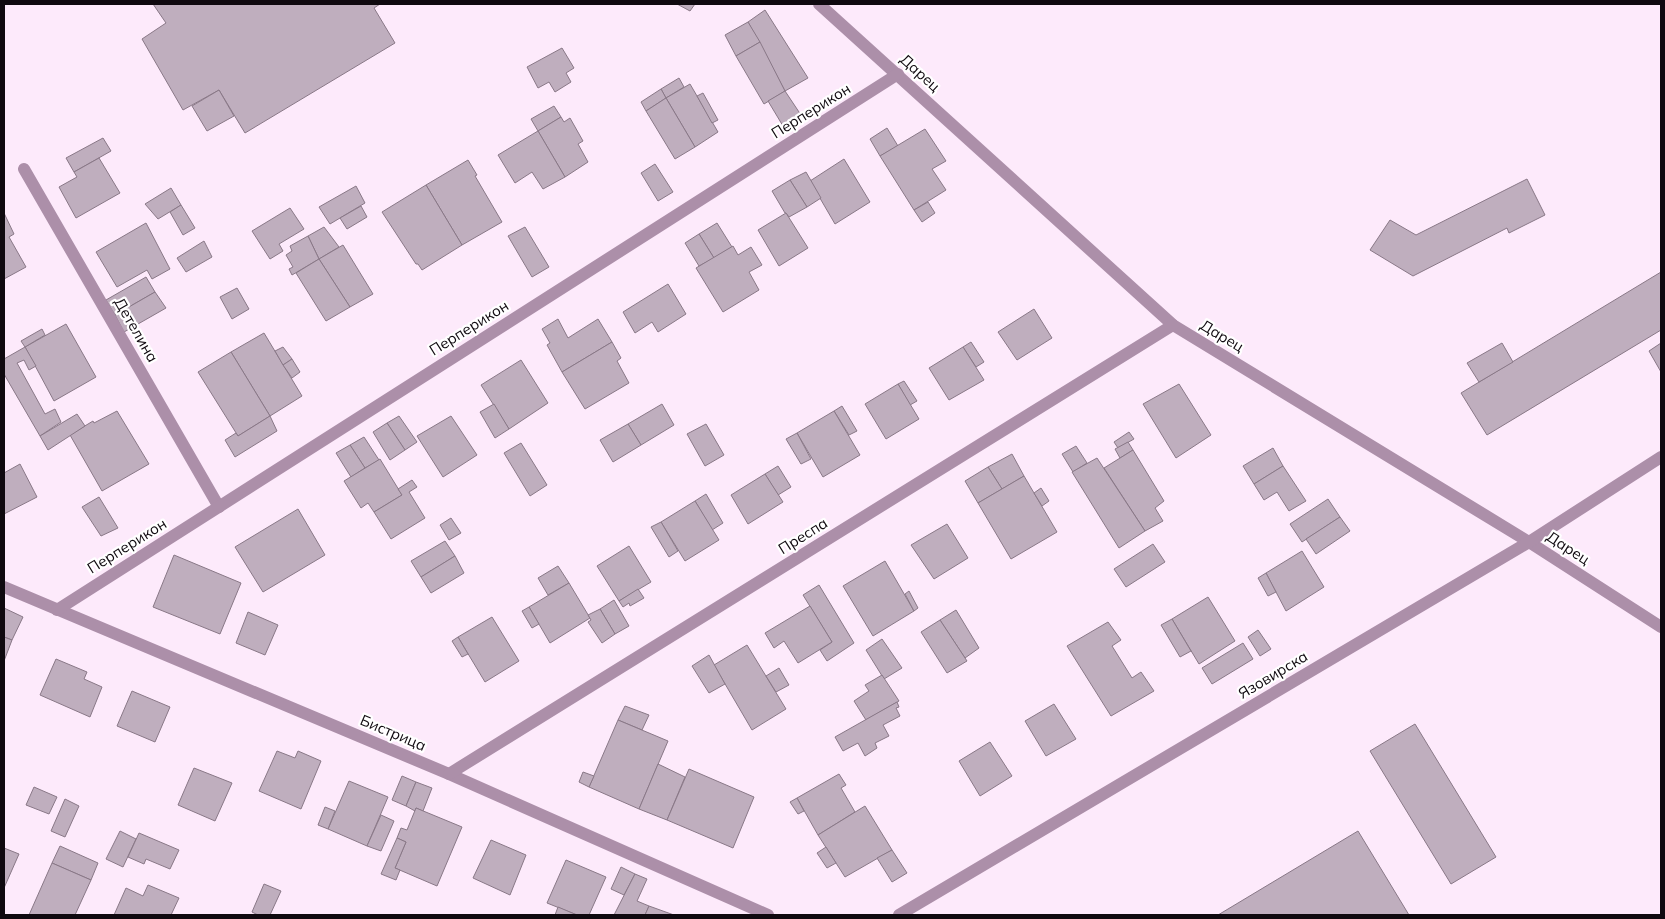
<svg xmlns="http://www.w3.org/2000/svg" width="1665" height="919" viewBox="0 0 1665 919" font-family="Mulish,sans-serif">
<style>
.building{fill:#bfaebe;stroke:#897887}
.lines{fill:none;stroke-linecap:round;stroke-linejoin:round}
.street{stroke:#ac8fa9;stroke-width:12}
.labels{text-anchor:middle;stroke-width:4.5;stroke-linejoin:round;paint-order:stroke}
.street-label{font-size:15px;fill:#0f090f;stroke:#fff}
</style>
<rect width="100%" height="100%" fill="#fdeafb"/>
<!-- building -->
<g class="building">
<path d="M153 4H380L374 8 395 43 245 133 219 90 183 110 142 39 166 23Z"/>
<path d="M677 4H695L690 11Z"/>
<path d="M765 10 808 78 785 91 748 22Z"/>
<path d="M748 22 760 42 736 56 725 35Z"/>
<path d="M760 42 785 91 764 104 736 56Z"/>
<path d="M562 48 574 68 566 73 571 82 555 92 549 82 538 88 527 67Z"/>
<path d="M679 78 684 87 666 98 661 89Z"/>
<path d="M690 84 718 132 695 147 666 98Z"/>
<path d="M661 89 666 98 646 111 641 102Z"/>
<path d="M219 90 234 116 207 131 192 106Z"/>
<path d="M785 91 801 115 783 126 768 101Z"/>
<path d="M703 93 718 120 712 123 697 96Z"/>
<path d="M666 98 695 147 675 159 646 111Z"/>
<path d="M554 106 561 117 538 131 531 119Z"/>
<path d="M561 117 564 122 570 118 583 141 578 144 588 162 565 177 538 131Z"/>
<path d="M887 128 898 146 880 156 870 139Z"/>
<path d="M925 129 946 161 932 169 946 190 914 210 880 156Z"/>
<path d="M538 131 565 177 543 189 532 172 515 183 498 155Z"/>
<path d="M103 138 111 151 74 172 66 158Z"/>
<path d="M99 158 120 193 76 218 59 187 77 177 74 172Z"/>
<path d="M844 159 870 202 835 224 810 181Z"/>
<path d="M468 160 477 175 475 176 502 222 462 245 426 185Z"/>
<path d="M655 164 673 192 658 201 641 173Z"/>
<path d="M806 172 821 198 807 207 790 180Z"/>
<path d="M1527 179 1545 215 1509 233 1507 228 1413 276 1370 250 1390 220 1416 235Z"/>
<path d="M790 180 807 207 789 217 786 213H785L772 191Z"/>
<path d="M426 185 462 245 422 270 418 264H416L382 212Z"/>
<path d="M356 186 365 203 330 224 319 207Z"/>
<path d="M171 188 181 205 158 219 145 204Z"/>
<path d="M928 202 935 213 922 222 914 210Z"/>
<path d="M181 205 195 228 183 235 170 212Z"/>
<path d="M361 206 367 217 347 229 340 218Z"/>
<path d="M290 208 304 229 279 244 283 251 270 259 252 231Z"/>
<path d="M4 213 14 234 9 237 26 267 4 279Z"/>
<path d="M786 213 808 248 779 266 758 230Z"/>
<path d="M146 223 170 269 152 279 147 270 117 287 96 252Z"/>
<path d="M717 223 732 247 714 258 699 234Z"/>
<path d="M324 227 339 247 319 259 308 236Z"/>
<path d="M525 227 549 267 532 277 508 236Z"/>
<path d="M699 234 714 258 699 266 685 243Z"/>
<path d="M308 236 319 259 292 275 289 269 293 267 286 255 292 251 290 246Z"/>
<path d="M204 241 212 257 186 272 177 258Z"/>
<path d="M343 245 373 294 350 307 319 259Z"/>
<path d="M733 246 738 255 751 247 762 265 749 272 759 290 723 312 696 268Z"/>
<path d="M319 259 350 307 326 321 296 273Z"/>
<path d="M1661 272V330L1487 435 1461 393Z"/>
<path d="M146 277 155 292 115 315 106 300Z"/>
<path d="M668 284 686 314 658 332 652 322 635 333 623 312Z"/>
<path d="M237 288 249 309 232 319 220 297Z"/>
<path d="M155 292 166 308 124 332 115 315Z"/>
<path d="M1034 309 1052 338 1017 360 998 332Z"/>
<path d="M558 319 568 338 598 319 612 342 562 372 547 345 550 343 542 329Z"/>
<path d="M66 324 96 377 54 401 25 347Z"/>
<path d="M42 329 45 335 25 347 21 341Z"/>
<path d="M264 333 302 396 270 416 231 352Z"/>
<path d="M612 342 621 358 617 361 629 383 585 409 562 372Z"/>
<path d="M971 342 984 362 976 367 963 347Z"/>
<path d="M1502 343 1513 362 1479 382 1467 363Z"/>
<path d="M1661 343V372L1649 351Z"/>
<path d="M25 347 36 366 29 370 24 360 17 363 45 414 55 409 61 422 40 436 4 374V359Z"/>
<path d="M283 347 292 359 283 365 275 351Z"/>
<path d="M963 347 984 380 949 400 929 368Z"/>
<path d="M231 352 270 416 238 436 198 372Z"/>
<path d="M292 359 300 372 292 378 283 365Z"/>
<path d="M521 360 548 403 509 429 481 385Z"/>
<path d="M904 381 917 401 910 405 898 384Z"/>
<path d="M898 384 919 419 886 439 865 404Z"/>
<path d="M1179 384 1211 435 1176 458 1143 404Z"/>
<path d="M494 404 509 429 495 438 480 412Z"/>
<path d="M662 404 674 425 641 445 628 424Z"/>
<path d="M842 406 857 431 849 435 834 411Z"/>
<path d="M117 411 149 464 102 491 70 435 93 421 94 423Z"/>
<path d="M834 411 860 455 823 477 797 433Z"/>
<path d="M77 414 85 426 48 450 40 436Z"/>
<path d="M270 416 277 431 235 457 225 440 236 433 238 436Z"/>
<path d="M399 416 417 442 405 450 387 423Z"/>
<path d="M451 416 477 455 443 477 417 436Z"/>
<path d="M387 423 405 450 390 460 373 432Z"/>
<path d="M628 424 641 445 613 462 600 440Z"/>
<path d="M706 424 724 455 705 466 687 434Z"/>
<path d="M1129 432 1134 439 1118 448 1114 442Z"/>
<path d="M797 433 811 459 801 464 786 439Z"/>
<path d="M364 437 379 460 365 468 350 445Z"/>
<path d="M1128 442 1133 450 1120 458 1115 449Z"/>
<path d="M521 443 547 485 530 496 504 453Z"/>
<path d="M350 445 365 468 351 477 336 453Z"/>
<path d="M1076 446 1087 463 1073 472 1062 454Z"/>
<path d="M1273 448 1283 466 1254 484 1243 466Z"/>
<path d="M1133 450 1164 501 1155 508 1163 521 1145 531 1104 468Z"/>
<path d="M1012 454 1024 476 1002 489 988 467Z"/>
<path d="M1097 458 1145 531 1119 548 1072 472Z"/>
<path d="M380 459 402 495 374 512 368 503 361 508 344 481Z"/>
<path d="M20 464 37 497 4 514V473Z"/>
<path d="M778 466 791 487 778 495 765 474Z"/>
<path d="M1283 466 1306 501 1289 511 1277 492 1264 500 1254 484Z"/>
<path d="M988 467 1002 489 978 503 965 481Z"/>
<path d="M765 474 783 502 748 524 731 495Z"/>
<path d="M1024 476 1057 532 1011 559 978 503Z"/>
<path d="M412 480 417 487 409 492 425 518 391 539 374 512 402 495 398 489Z"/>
<path d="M1041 488 1049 501 1042 506 1034 493Z"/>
<path d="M706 494 723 523 712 530 695 501Z"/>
<path d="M99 497 118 528 101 536 82 507Z"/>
<path d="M1328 499 1340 517 1302 542 1290 524Z"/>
<path d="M695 501 719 540 685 561 661 522Z"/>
<path d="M298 509 325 555 263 592 235 547Z"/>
<path d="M1340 517 1350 531 1316 554 1306 539Z"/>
<path d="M451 518 461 533 449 540 440 525Z"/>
<path d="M661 522 678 551 669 557 651 527Z"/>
<path d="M947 524 968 558 934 579 911 545Z"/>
<path d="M445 541 455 556 421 577 411 561Z"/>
<path d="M1153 544 1165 562 1126 587 1114 569Z"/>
<path d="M629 546 651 582 619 601 597 566Z"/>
<path d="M1302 551 1324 587 1286 611 1266 573Z"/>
<path d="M174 555 241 583 220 634 153 607Z"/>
<path d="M455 556 464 573 431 593 421 577Z"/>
<path d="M885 561 914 611 873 636 843 586Z"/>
<path d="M558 566 569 583 548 595 538 578Z"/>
<path d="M1266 573 1276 592 1268 596 1258 578Z"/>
<path d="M569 583 590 618 550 643 529 607Z"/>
<path d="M819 585 854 643 827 661 820 650 832 642 803 595Z"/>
<path d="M638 589 644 598 630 606 629 603 623 607 619 601Z"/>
<path d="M909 591 918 608 914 611 905 594Z"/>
<path d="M1208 597 1235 641 1199 664 1172 619Z"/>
<path d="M614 600 629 626 615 634 600 609Z"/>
<path d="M810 606 832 642 798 663 784 641 774 648 765 633Z"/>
<path d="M529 607 539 624 532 628 522 611Z"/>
<path d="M4 608 23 617 12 640 4 637Z"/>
<path d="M600 609 615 634 602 643 588 622 591 620 588 615Z"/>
<path d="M956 610 979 648 965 658 940 620Z"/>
<path d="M248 612 278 625 265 655 236 643Z"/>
<path d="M492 617 519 661 485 682 458 637Z"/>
<path d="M1172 619 1191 651 1180 657 1161 625Z"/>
<path d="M940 620 967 661 947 673 921 632Z"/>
<path d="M1108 622 1121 640 1112 646 1132 678 1141 672 1154 691 1111 716 1067 646Z"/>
<path d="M1258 630 1271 649 1260 656 1248 637Z"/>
<path d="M4 637 12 640 4 661Z"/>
<path d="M458 637 468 654 462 657 452 641Z"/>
<path d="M882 639 902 668 884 679 866 650Z"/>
<path d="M1243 643 1253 659 1212 684 1202 668Z"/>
<path d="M747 645 786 709 752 730 714 665Z"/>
<path d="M709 655 725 684 709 693 692 666Z"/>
<path d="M56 659 87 672 84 679 102 687 90 717 40 695Z"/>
<path d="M779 668 789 685 776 692 766 676Z"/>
<path d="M882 675 899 701 866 720 854 701 869 691 865 685Z"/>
<path d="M132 691 170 707 155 742 117 726Z"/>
<path d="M897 702 899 707 896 708 900 716 883 725 889 736 875 743 877 748 865 756 858 743 843 751 835 737Z"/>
<path d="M1054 704 1076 739 1046 756 1025 721Z"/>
<path d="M625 706 649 715 642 730 618 720Z"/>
<path d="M618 720 668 741 639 809 589 787Z"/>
<path d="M1415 724 1496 857 1451 884 1370 751Z"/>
<path d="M990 742 1012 776 980 796 959 761Z"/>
<path d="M277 751 295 758 298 751 321 761 301 809 259 791Z"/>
<path d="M658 764 685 777 667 820 639 809Z"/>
<path d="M194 768 232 783 215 821 178 805Z"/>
<path d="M689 769 754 797 733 848 667 820Z"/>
<path d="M583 772 594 776 589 787 579 782Z"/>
<path d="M839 774 846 785 841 788 855 812 818 835 797 798Z"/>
<path d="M402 776 416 782 406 806 392 800Z"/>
<path d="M349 781 388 797 367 846 328 829Z"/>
<path d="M416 782 432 788 423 811 416 808 415 811 406 806Z"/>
<path d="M34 787 57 797 49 814 26 805Z"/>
<path d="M797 798 804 811 798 814 790 802Z"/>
<path d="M65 799 79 806 65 837 51 831Z"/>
<path d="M865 806 892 850 845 877 818 835Z"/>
<path d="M325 807 335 811 328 829 318 825Z"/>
<path d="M416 808 462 827 437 886 395 868 406 842 397 838 401 828 407 830Z"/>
<path d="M381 815 394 821 381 851 367 846Z"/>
<path d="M120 831 136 839 123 867 106 859Z"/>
<path d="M1358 831 1409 915H1218Z"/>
<path d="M139 833 179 850 170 869 146 859 144 864 128 857Z"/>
<path d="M397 838 406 842 395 868 400 870 396 880 381 874Z"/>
<path d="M491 840 526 855 510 895 473 878Z"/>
<path d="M60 846 98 863 91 880 52 863Z"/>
<path d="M826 847 836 863 827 868 817 853Z"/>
<path d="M4 848 19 854 4 888Z"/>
<path d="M892 850 907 873 892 882 877 858Z"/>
<path d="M566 860 606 877 589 915H577L547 903Z"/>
<path d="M52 863 91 880 75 915H29Z"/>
<path d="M621 867 635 874 624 895 611 889Z"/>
<path d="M635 874 647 879 637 901 649 906 645 915H614Z"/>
<path d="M264 884 281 891 270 915H258L252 912Z"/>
<path d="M148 885 179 898 171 915H114L126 888 143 896Z"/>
<path d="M649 906 674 915H645Z"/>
<path d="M558 907 577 915H555Z"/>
</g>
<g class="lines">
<!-- street -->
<g class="street">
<path d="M819 4 1173 325 1529 542 1661 627"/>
<path d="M24 169 219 507"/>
<path d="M4 587 449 774 768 915"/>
<path d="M57 610 898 74"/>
<path d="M449 774 1173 325"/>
<path d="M899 915 1529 542 1661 457"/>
</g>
</g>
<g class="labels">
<!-- street labels -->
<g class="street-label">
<text transform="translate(920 73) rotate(42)" y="5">Дарец</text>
<text transform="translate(811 111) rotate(-32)" y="5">Перперикон</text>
<text transform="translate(469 328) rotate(-32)" y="5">Перперикон</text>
<text transform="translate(136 330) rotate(60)" y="5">Детелина</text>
<text transform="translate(1222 336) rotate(31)" y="5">Дарец</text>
<text transform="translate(803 536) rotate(-32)" y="5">Преспа</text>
<text transform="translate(127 546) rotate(-32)" y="5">Перперикон</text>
<text transform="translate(1568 548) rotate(33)" y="5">Дарец</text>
<text transform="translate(1273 675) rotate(-31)" y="5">Язовирска</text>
<text transform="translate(393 733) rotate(23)" y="5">Бистрица</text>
</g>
</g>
<!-- border -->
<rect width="1665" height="919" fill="none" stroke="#0f090f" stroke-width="10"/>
</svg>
